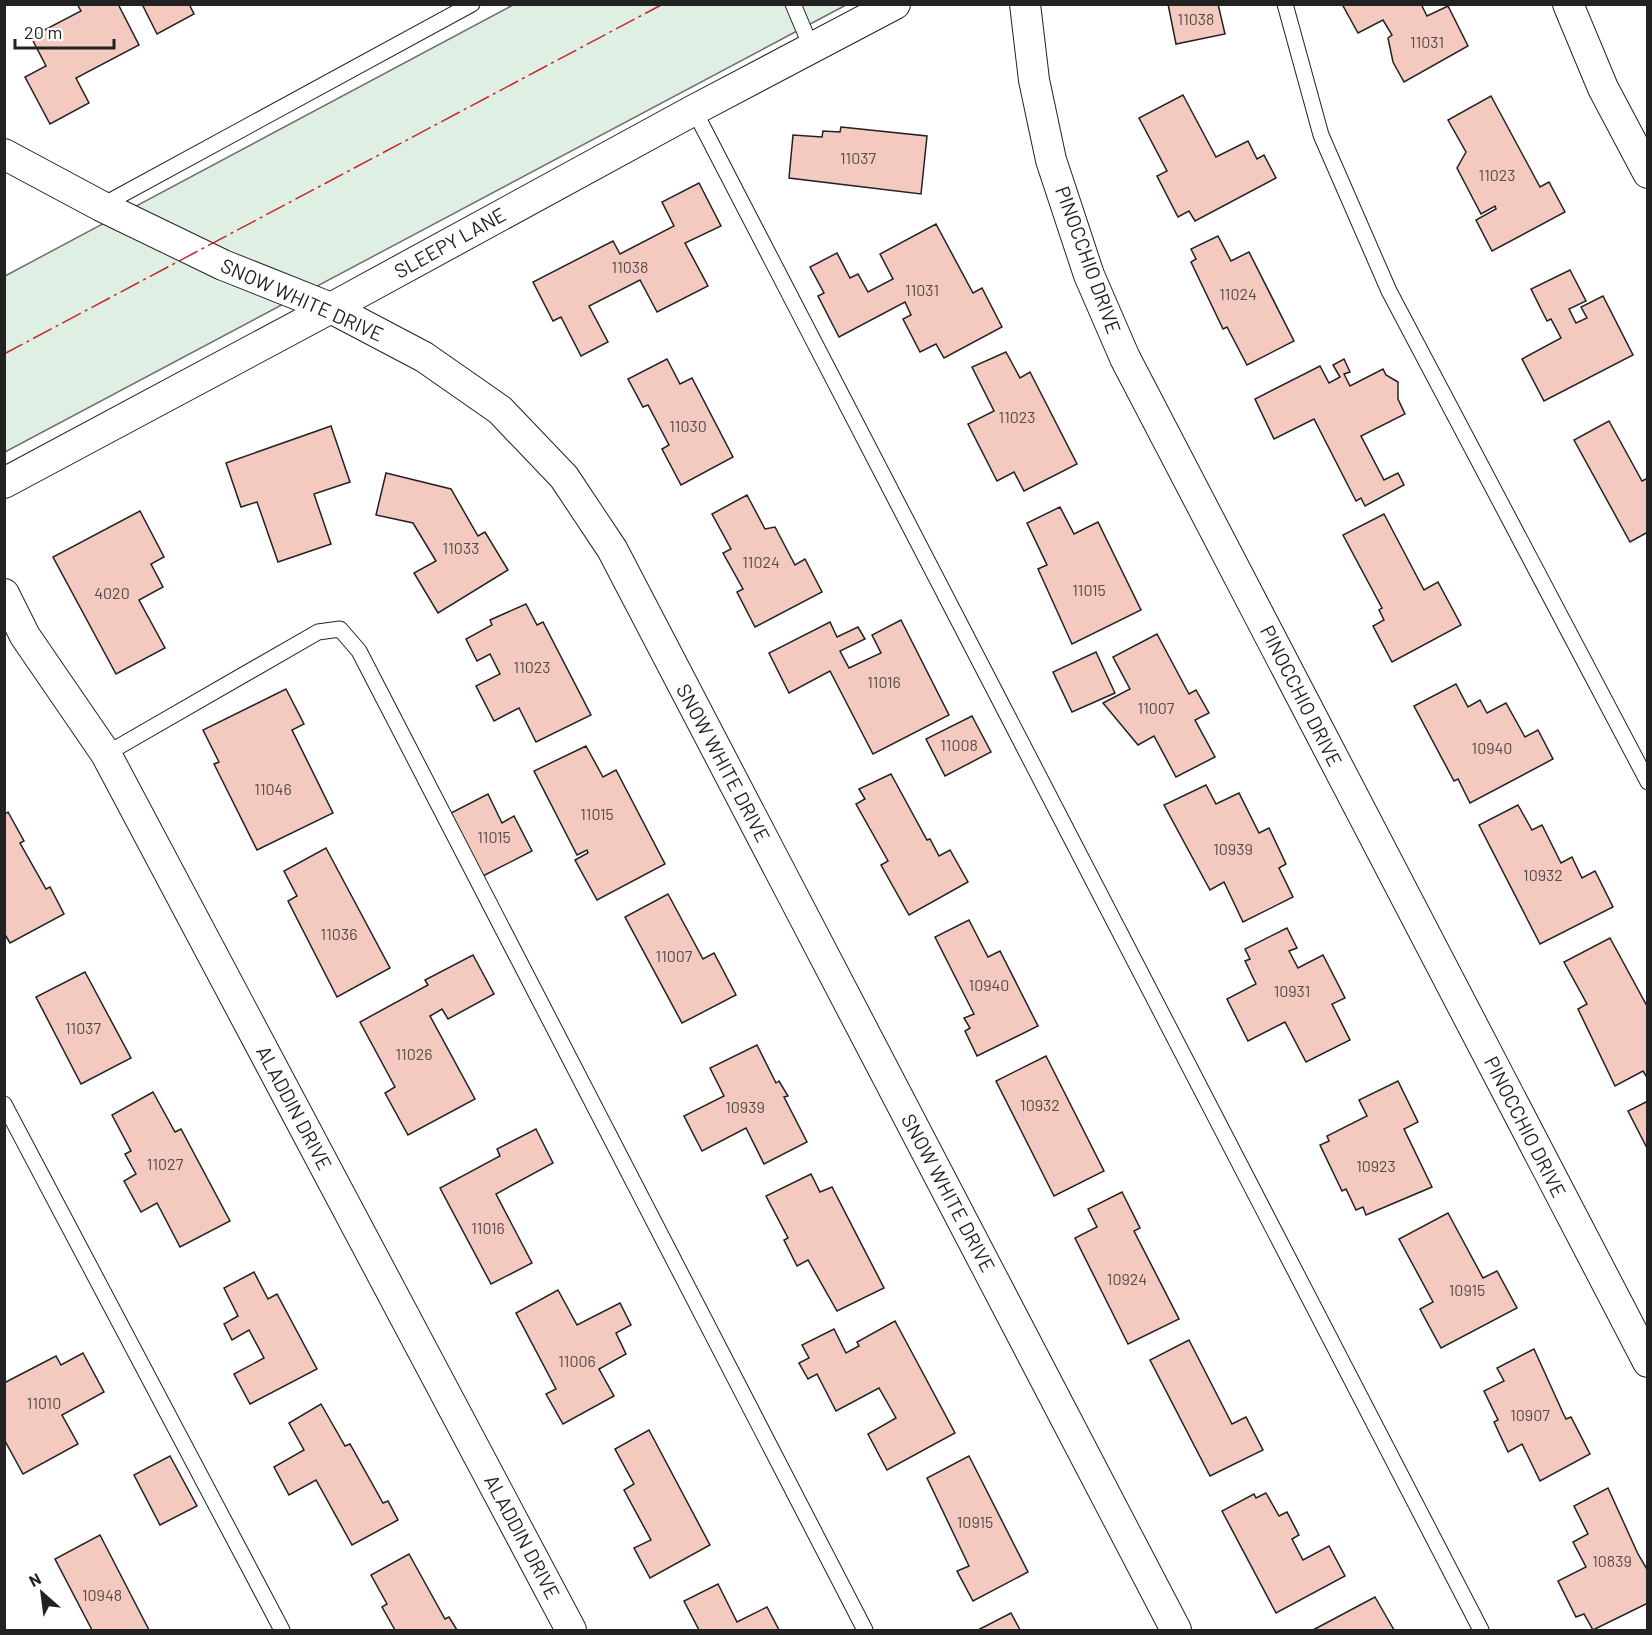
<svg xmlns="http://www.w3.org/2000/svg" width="1652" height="1635" viewBox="0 0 1652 1635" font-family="Barlow,sans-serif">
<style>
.green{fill:#e0efe3;stroke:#6f6f6f;stroke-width:1.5}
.building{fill:#f3c9c0;stroke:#222;stroke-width:1.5}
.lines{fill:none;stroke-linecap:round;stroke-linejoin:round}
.lane-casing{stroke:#222;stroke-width:17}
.street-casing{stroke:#222;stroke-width:32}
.lane{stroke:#fff;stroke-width:15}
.street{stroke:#fff;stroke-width:30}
.power{stroke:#c62828;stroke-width:1.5;stroke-dasharray:21 4.5 3 4.5;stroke-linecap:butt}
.labels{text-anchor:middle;stroke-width:4.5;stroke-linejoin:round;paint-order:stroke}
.number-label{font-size:16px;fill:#564c4a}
.street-label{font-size:20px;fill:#222;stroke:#fff}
</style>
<rect width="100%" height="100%" fill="#fff"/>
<!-- green -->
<path class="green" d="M513 5H846L5 452V276Z"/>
<!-- building -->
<g class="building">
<path d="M77 4H118L139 45 76 78 89 103 50 124 25 77 46 66 31 37 81 11Z"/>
<path d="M142 4H189L194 14 157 34Z"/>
<path d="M1168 4H1218L1225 34 1176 44Z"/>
<path d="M1342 4H1421L1427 16 1448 6 1468 46 1404 82 1393 62 1388 38 1392 35 1383 20 1358 33Z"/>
<path d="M1183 95 1216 157 1248 141 1257 159 1264 155 1276 178 1195 221 1189 211 1178 217 1157 176 1167 171 1139 118Z"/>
<path d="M1491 96 1540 187 1549 182 1565 212 1492 251 1476 220 1496 209 1495 206 1481 214 1457 168 1466 152 1448 120Z"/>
<path d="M841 127 927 136 921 194 789 178 793 135 822 137 823 131 840 132Z"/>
<path d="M699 183 721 226 685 243 708 286 657 312 640 280 589 306 608 342 581 356 561 317 553 321 533 282 613 241 620 254 674 226 662 202Z"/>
<path d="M936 224 973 293 982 288 1002 327 944 358 936 344 920 352 903 319 911 315 905 302 839 337 818 296 824 293 810 267 837 253 850 278 858 274 868 292 893 279 880 254Z"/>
<path d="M1218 236 1231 261 1249 252 1294 341 1247 365 1227 327 1223 329 1191 262 1196 259 1191 249Z"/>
<path d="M1570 270 1586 301 1569 309 1576 323 1587 318 1581 307 1603 296 1633 355 1544 401 1522 359 1561 338 1551 319 1547 321 1531 289Z"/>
<path d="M1006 352 1020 378 1030 372 1077 464 1024 491 1014 472 997 481 968 424 994 411 972 367Z"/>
<path d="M667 359 680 384 692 378 733 457 681 485 662 449 669 445 648 405 643 407 628 379Z"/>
<path d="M1344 359 1350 372 1344 374 1350 386 1383 369 1386 375 1398 382V399L1405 414 1361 436 1384 480 1398 473 1404 485 1365 506 1361 498 1356 501 1314 419 1274 439 1255 399 1320 366 1329 383 1340 377 1333 365Z"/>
<path d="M1609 421 1642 481 1648 478V532L1630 542 1574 440Z"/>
<path d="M331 426 350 482 314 494 331 544 278 562 257 502 241 507 226 463Z"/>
<path d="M386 473 451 489 478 536 485 532 508 570 438 613 414 573 436 561 413 523 376 515Z"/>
<path d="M747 495 765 529 775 527 795 565 805 559 822 592 755 627 737 592 743 589 723 553 731 549 712 514Z"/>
<path d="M1060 507 1074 534 1098 522 1141 610 1072 644 1038 569 1047 565 1027 523Z"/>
<path d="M140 511 164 557 151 564 163 587 139 600 165 648 116 674 53 557Z"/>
<path d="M1384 514 1424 590 1438 582 1461 625 1392 662 1373 626 1384 620 1379 610 1382 608 1343 535Z"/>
<path d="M526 604 537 625 543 622 591 715 536 742 519 708 494 721 476 686 500 674 490 654 477 661 466 639 492 625 490 620Z"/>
<path d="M901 620 949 715 873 754 830 671 789 693 769 653 830 622 837 637 858 627 865 639 840 651 849 668 881 653 872 635Z"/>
<path d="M1157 634 1189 694 1196 690 1209 713 1195 720 1215 757 1176 777 1154 736 1138 745 1103 703 1130 689 1113 657Z"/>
<path d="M1096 652 1115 693 1072 712 1053 672Z"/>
<path d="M1456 684 1468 707 1480 700 1487 713 1506 703 1525 737 1538 730 1553 759 1470 803 1458 779 1454 781 1414 706Z"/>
<path d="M286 689 304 724 292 730 333 813 257 850 214 764 219 762 203 730Z"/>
<path d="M972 716 991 752 945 776 926 739Z"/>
<path d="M586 746 603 777 616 770 665 864 597 900 575 860 588 853 587 850 577 855 534 771Z"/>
<path d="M891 774 927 840 930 839 939 856 950 850 968 882 909 915 881 865 888 861 856 804 865 799 859 789Z"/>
<path d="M1206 785 1216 804 1239 793 1259 833 1269 828 1286 864 1279 868 1293 897 1243 922 1224 882 1210 890 1164 805Z"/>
<path d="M488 794 502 823 514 816 532 851 483 876 451 813Z"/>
<path d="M1518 805 1532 830 1542 825 1561 863 1572 857 1582 878 1595 871 1613 907 1540 944 1479 825Z"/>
<path d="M8 812 24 841 20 843 46 889 50 887 64 914 10 943 4 933V815Z"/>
<path d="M326 848 390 968 337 997 288 901 297 896 284 871Z"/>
<path d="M668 894 703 959 714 953 736 995 682 1023 625 917Z"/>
<path d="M969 920 988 957 1000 951 1038 1026 977 1056 965 1031 970 1028 964 1018 974 1014 935 937Z"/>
<path d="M1287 928 1297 948 1289 951 1298 968 1323 955 1345 998 1332 1004 1350 1040 1306 1062 1285 1022 1248 1041 1227 999 1256 984 1245 961 1250 959 1245 949Z"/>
<path d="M1610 938 1648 1008V1079L1643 1071 1615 1086 1578 1009 1587 1004 1564 962Z"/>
<path d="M473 955 494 994 448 1019 442 1009 430 1016 475 1099 408 1135 385 1093 395 1087 360 1022 428 985 425 980Z"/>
<path d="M85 972 131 1058 81 1084 36 997Z"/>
<path d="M757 1045 776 1083 779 1081 788 1096 784 1097 807 1142 764 1164 746 1128 702 1151 684 1116 724 1096 710 1068Z"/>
<path d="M1046 1056 1104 1171 1054 1196 996 1081Z"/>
<path d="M1398 1081 1418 1122 1404 1129 1432 1187 1366 1215 1363 1207 1356 1210 1346 1189 1342 1191 1320 1145 1329 1141 1327 1136 1367 1116 1359 1100Z"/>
<path d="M153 1092 175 1132 181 1129 230 1221 180 1247 157 1203 141 1212 124 1181 136 1174 125 1154 131 1151 112 1115Z"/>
<path d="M1648 1101V1148H1647L1628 1111Z"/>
<path d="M536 1129 553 1163 496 1194 532 1263 491 1284 440 1188 500 1156 497 1149Z"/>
<path d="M811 1174 820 1192 832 1187 884 1288 837 1311 808 1260 797 1266 784 1240 788 1238 766 1196Z"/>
<path d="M1122 1192 1140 1228 1134 1231 1179 1319 1128 1344 1075 1238 1097 1227 1088 1209Z"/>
<path d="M1448 1213 1483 1278 1497 1271 1517 1308 1441 1348 1420 1309 1433 1302 1399 1239Z"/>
<path d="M254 1272 268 1299 277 1294 317 1369 250 1404 234 1374 264 1358 249 1330 232 1340 224 1324 238 1316 224 1288Z"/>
<path d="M558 1290 577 1325 620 1303 631 1325 616 1333 626 1354 599 1369 614 1396 563 1424 546 1394 556 1389 516 1313Z"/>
<path d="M895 1321 955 1433 887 1470 868 1434 896 1418 879 1388 836 1411 817 1374 808 1379 799 1363 809 1358 802 1345 834 1329 846 1353 859 1346 857 1342Z"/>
<path d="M1189 1340 1232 1424 1246 1417 1263 1450 1210 1476 1150 1360Z"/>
<path d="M1534 1349 1563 1413 1566 1419 1571 1417 1590 1454 1540 1481 1522 1444 1508 1452 1494 1422 1498 1420 1484 1391 1504 1381 1497 1368Z"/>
<path d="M83 1353 104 1392 62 1415 78 1444 23 1474 4 1439V1383L56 1356 61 1365Z"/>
<path d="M321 1404 345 1446 350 1444 383 1503 388 1501 398 1520 352 1545 316 1480 289 1495 274 1467 304 1450 289 1423Z"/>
<path d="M649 1430 710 1545 650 1578 634 1548 651 1540 624 1490 634 1484 615 1449Z"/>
<path d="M170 1456 197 1506 160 1525 134 1475Z"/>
<path d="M969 1456 1028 1572 973 1601 957 1571 969 1566 927 1478Z"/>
<path d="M1608 1488 1638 1554 1648 1571V1603L1593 1630 1584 1614 1576 1617 1558 1581 1586 1567 1573 1542 1588 1534 1574 1506Z"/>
<path d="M1266 1493 1279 1516 1287 1512 1299 1535 1292 1539 1303 1560 1329 1546 1345 1576 1276 1613 1222 1511 1254 1494 1256 1498Z"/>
<path d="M100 1535 149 1630H92L55 1559Z"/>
<path d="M409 1554 445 1619 449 1617 457 1630H395L382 1607 387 1604 371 1575Z"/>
<path d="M718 1584 737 1622 767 1607 779 1630H699L684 1601Z"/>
<path d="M1375 1597 1394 1630H1313Z"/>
<path d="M1011 1613 1020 1630H978Z"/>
</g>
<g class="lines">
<defs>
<g id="lane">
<path d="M793 4 812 49"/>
<path d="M1285 4 1321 135 1389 291 1648 782"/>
<path d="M694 110 1481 1630"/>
<path d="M101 206 472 4"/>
<path d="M106 754 318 632 340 629 359 651 865 1630"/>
<path d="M4 1104 282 1630"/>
</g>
<g id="street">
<path d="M1025 4 1034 80 1051 160 1089 275 1125 358 1648 1362"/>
<path d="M1568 4 1603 88 1648 173"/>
<path d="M4 154 101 206 223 265 331 308 424 357 500 410 564 477 612 549 1176 1630"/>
<path d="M4 483 331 308 694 110 895 4"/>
<path d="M4 594 25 636 106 754 571 1630"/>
</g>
</defs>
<!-- lane casing -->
<use href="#lane" class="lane-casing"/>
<!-- street casing -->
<use href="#street" class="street-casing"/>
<!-- lane -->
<use href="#lane" class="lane"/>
<!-- street -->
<use href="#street" class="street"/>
<!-- power -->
<path class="power" d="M4 354 663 4"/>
</g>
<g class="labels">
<!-- number labels -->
<g class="number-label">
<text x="1196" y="25">11038</text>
<text x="1427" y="48">11031</text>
<text x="858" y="164">11037</text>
<text x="1497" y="181">11023</text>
<text x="630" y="273">11038</text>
<text x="922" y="296">11031</text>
<text x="1238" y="300">11024</text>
<text x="1017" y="423">11023</text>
<text x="688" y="432">11030</text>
<text x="461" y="554">11033</text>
<text x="761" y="568">11024</text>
<text x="1089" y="596">11015</text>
<text x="112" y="599">4020</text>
<text x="532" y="673">11023</text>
<text x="884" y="688">11016</text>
<text x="1156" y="714">11007</text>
<text x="959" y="751">11008</text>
<text x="1492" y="754">10940</text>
<text x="273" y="795">11046</text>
<text x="597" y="820">11015</text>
<text x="494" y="843">11015</text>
<text x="1233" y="855">10939</text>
<text x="1543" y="881">10932</text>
<text x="339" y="940">11036</text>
<text x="674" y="962">11007</text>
<text x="989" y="991">10940</text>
<text x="1292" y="997">10931</text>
<text x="83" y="1034">11037</text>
<text x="414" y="1060">11026</text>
<text x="1040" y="1111">10932</text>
<text x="745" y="1113">10939</text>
<text x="165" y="1170">11027</text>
<text x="1376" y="1172">10923</text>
<text x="488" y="1234">11016</text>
<text x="1127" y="1285">10924</text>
<text x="1467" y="1296">10915</text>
<text x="577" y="1367">11006</text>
<text x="44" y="1409">11010</text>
<text x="1530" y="1421">10907</text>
<text x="975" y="1528">10915</text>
<text x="1612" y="1567">10839</text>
<text x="102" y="1601">10948</text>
</g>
<!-- street labels -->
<g class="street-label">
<text transform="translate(450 243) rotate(-29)" y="7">SLEEPY LANE</text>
<text transform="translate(1088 260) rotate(70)" y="7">PINOCCHIO DRIVE</text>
<text transform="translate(302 300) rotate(24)" y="7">SNOW WHITE DRIVE</text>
<text transform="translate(1301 696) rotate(63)" y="7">PINOCCHIO DRIVE</text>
<text transform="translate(723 763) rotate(62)" y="7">SNOW WHITE DRIVE</text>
<text transform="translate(294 1108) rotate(62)" y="7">ALADDIN DRIVE</text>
<text transform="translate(1525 1127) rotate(63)" y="7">PINOCCHIO DRIVE</text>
<text transform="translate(948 1193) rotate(62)" y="7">SNOW WHITE DRIVE</text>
<text transform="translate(522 1537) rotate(62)" y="7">ALADDIN DRIVE</text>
</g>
</g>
<!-- border -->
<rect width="1652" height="1635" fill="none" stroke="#222222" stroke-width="12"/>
<!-- north arrow -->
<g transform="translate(42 1593) rotate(332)" stroke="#ffffff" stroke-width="4.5" paint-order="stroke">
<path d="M0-4.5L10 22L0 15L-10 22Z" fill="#222222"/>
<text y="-9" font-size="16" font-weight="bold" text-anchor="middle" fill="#222222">N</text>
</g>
<!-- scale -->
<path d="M15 39v9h99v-9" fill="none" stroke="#222222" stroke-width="3"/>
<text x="24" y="39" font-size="18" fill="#222222" stroke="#ffffff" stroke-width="4.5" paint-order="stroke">20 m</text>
</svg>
